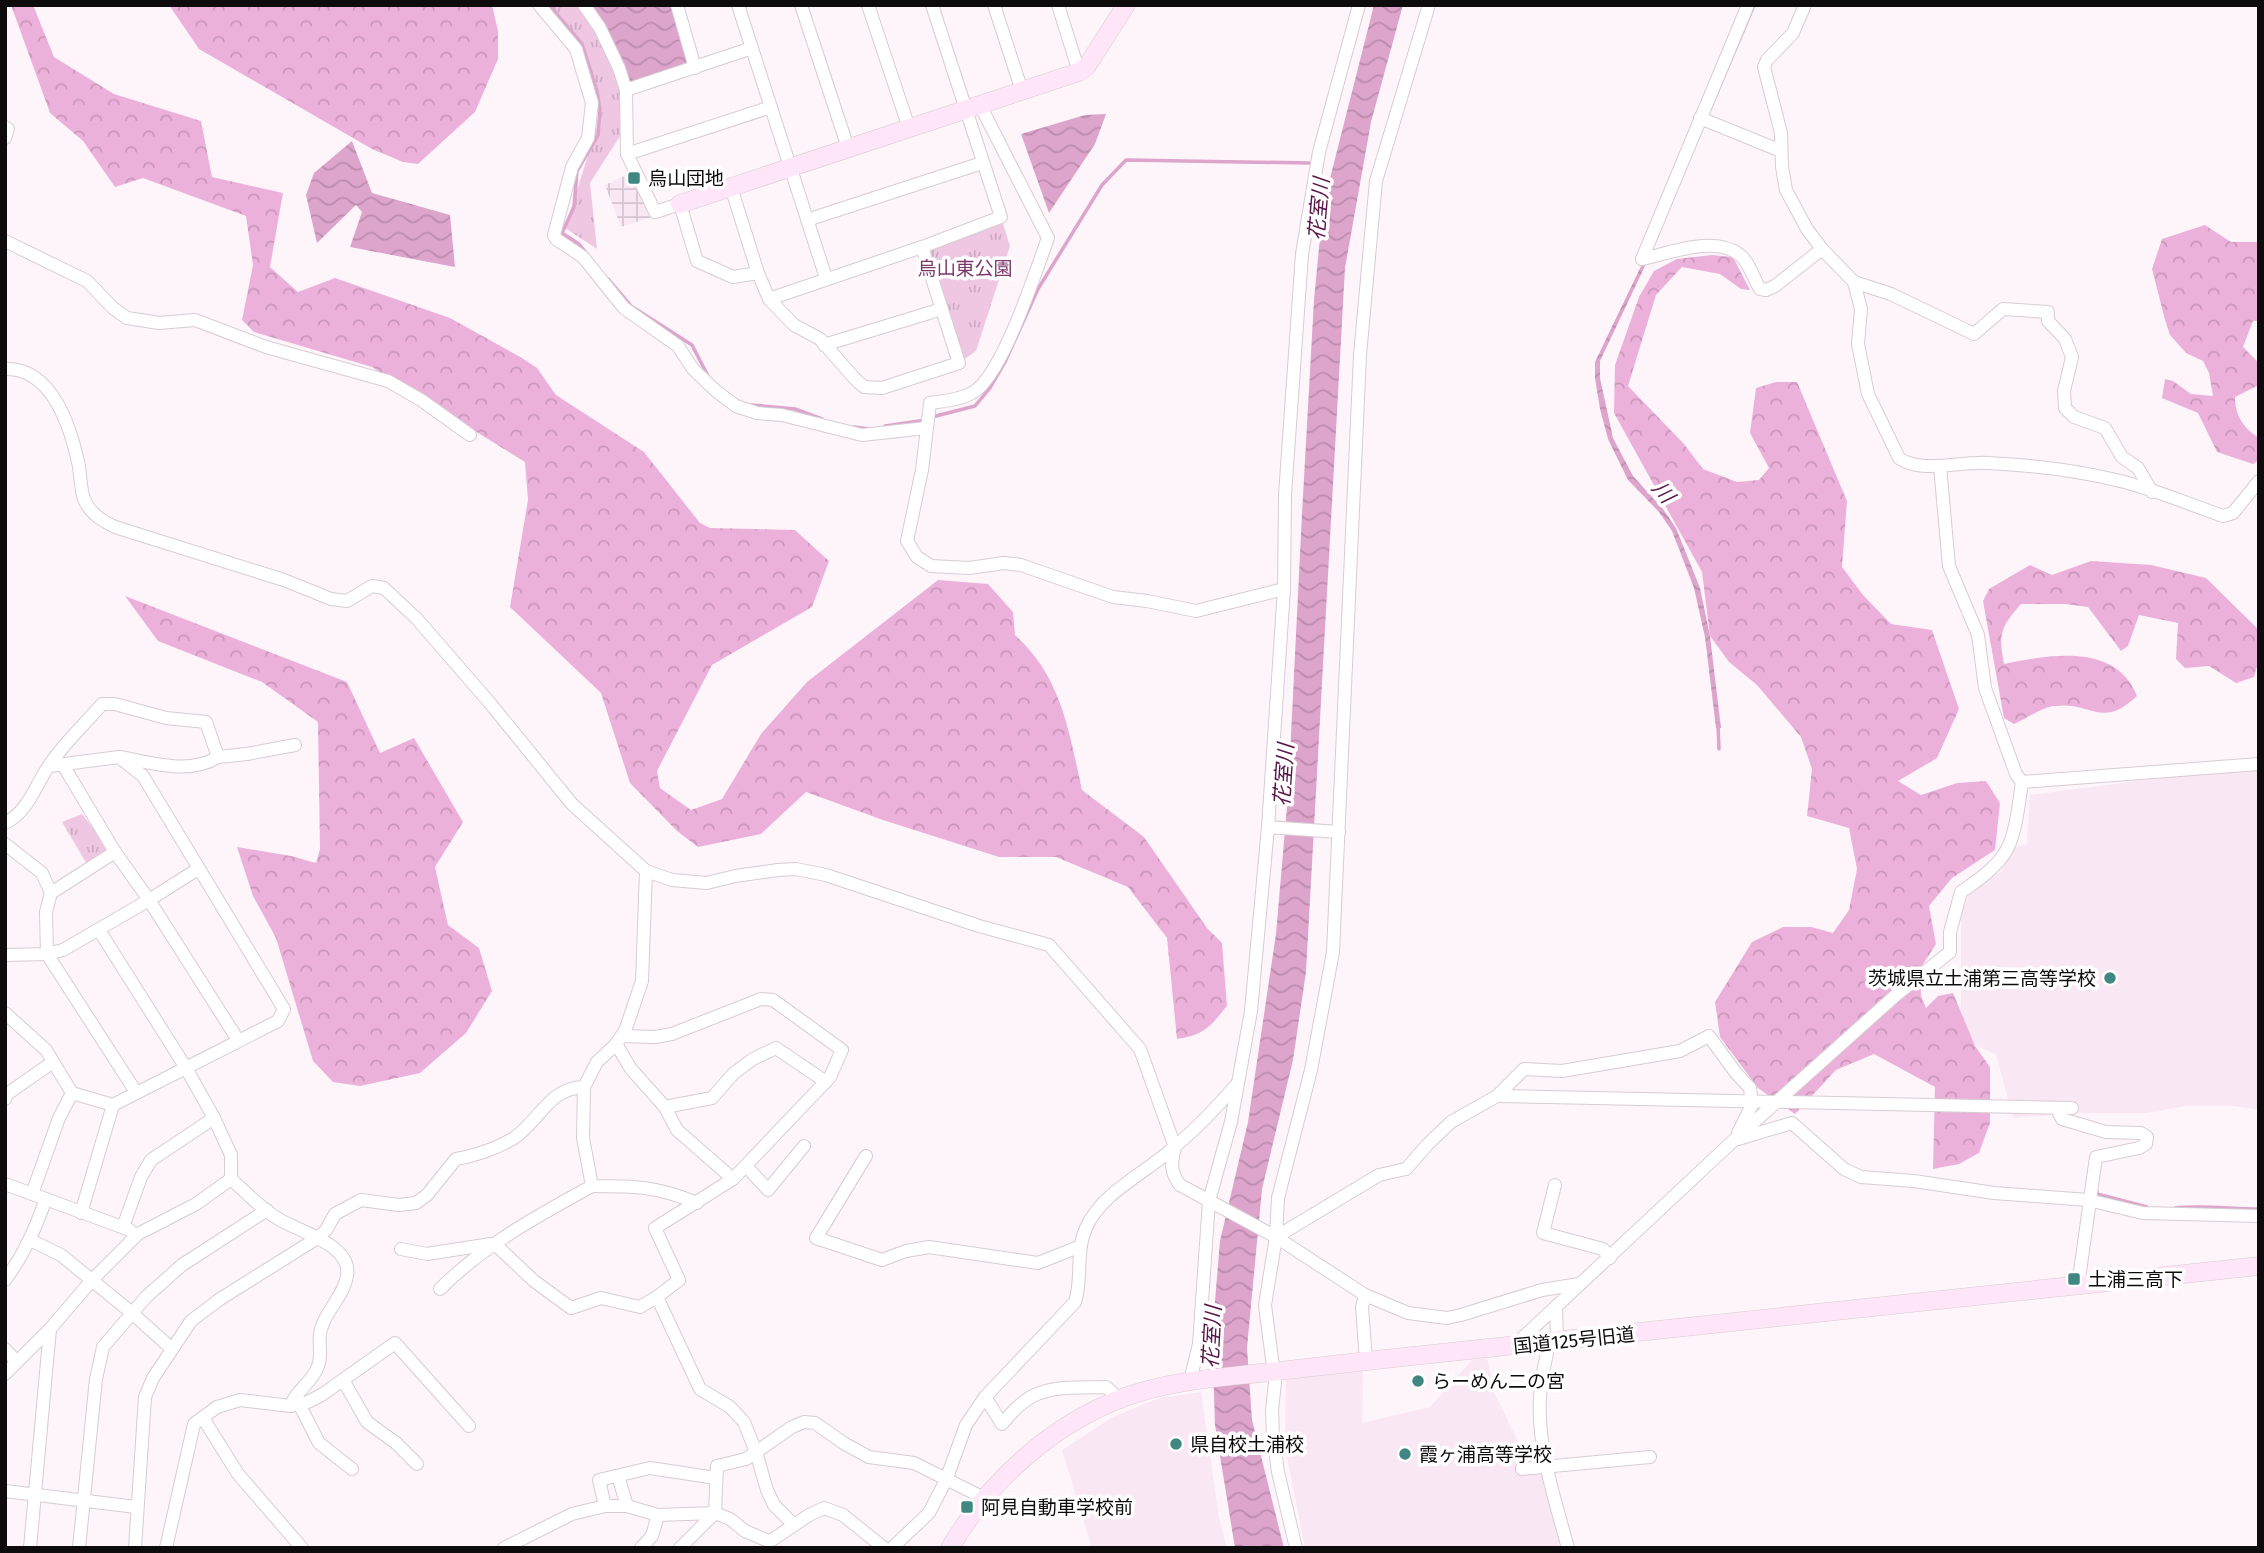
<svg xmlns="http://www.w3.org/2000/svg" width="2264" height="1553" viewBox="0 0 2264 1553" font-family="'Fira Sans','Noto Sans JP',sans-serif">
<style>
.built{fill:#fae7f4}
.industrial{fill:url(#industrial-grid)}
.forest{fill:url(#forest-crowns)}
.park{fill:url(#park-tufts)}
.water{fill:url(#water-waves)}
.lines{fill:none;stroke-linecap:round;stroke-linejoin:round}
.stream{stroke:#dda4cc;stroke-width:3.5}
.street-casing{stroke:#d7ccd3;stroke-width:14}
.secondary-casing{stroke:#d7ccd3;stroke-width:19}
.street{stroke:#fff;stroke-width:12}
.secondary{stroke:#fee5f7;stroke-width:18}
.poi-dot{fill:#408781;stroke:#fff;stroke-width:2.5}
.labels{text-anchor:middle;stroke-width:7;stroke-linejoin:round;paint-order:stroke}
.poi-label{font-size:19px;fill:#0e0b0d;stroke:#fff;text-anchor:start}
.park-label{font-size:19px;fill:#7c376b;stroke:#fff}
.street-label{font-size:19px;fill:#0e0b0d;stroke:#fff}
.water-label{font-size:21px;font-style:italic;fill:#59164a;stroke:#fff}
</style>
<defs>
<pattern id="industrial-grid" width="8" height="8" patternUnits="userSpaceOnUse" patternTransform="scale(1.75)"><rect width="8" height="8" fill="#fae7f4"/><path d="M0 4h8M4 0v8" fill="none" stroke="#d5c5d0"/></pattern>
<pattern id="forest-crowns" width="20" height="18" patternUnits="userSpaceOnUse" patternTransform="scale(1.75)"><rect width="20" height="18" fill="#ecb1da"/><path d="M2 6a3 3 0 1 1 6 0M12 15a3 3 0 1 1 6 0" fill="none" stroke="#c997ba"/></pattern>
<pattern id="park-tufts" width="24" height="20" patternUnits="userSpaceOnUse" patternTransform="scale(1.75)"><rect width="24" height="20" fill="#f0c7e3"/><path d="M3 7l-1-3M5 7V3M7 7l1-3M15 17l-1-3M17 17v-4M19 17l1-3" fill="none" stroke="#cdaac2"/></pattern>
<pattern id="water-waves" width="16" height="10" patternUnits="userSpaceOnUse" patternTransform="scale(1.75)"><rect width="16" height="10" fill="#dda4cc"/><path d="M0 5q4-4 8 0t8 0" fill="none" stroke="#bc8cae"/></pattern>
</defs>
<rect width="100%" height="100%" fill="#fef5fb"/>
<!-- built -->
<g class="built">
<path d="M2259 765V1110L2234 1106H2185L2146 1113H2073L2013 1118 1996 1054 1961 1040V916L1970 891 2002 871 2014 848 2027 844 2030 795Z"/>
<path d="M1487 1358 1495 1394 1528 1462 1546 1472 1569 1548H1305L1285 1447 1286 1380 1363 1369 1362 1423 1430 1407 1472 1360Z"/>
<path d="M1201 1392 1219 1518 1227 1548H1092L1062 1450 1113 1417 1159 1398Z"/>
</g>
<!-- industrial -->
<path class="industrial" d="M631 173 652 217 621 227 605 185Z"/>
<!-- forest -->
<g class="forest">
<path d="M11 5H33L54 57 114 94 201 121 212 177 283 193 270 267 298 292 335 278 450 318 522 358 537 368 556 395 644 452 700 523 710 528 795 530 829 561 812 607 712 665 657 771 660 788 691 810 722 799 761 734 807 682 938 580 988 584 1013 612 1015 635C1062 677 1069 732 1082 790L1144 837 1207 928 1222 943 1227 1006C1210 1027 1204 1035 1177 1039L1167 938 1128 887 1056 857H999L883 820 806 792 761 834 698 847 677 831 630 783 601 693 510 607 528 500 525 462 372 367 254 332 242 320 253 265 246 216 143 178 115 187 83 141 50 113Z"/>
<path d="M169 5H492L498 31V59L475 112 418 164 403 162 372 149 199 49Z"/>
<path d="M2205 225 2231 242H2259V321H2253L2243 347 2259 363V385L2235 397C2235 416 2244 428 2259 438V460L2253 464 2217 452 2198 413 2162 398 2165 379 2173 381 2191 394 2213 396 2209 373 2203 361 2186 353 2170 335 2165 320 2152 269 2162 239Z"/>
<path d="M1712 255 1733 257 1750 290 1741 289 1720 274 1682 267 1656 295 1628 386 1684 444 1703 469 1737 482 1759 480 1769 468 1750 433 1756 388 1776 382H1797L1847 501 1842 567 1863 595 1891 624 1932 630 1959 709 1937 758 1898 781 1921 795 1957 783 1986 781 2000 803 1995 850 1952 878 1929 906 1936 944 1920 969 1921 996 1926 1008 1938 996 1953 993 1975 1046 1990 1067V1123L1979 1153 1959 1164 1933 1169 1935 1087 1874 1054 1836 1070 1795 1114 1758 1088 1720 1037 1715 1002 1752 942 1783 927H1811L1833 933 1849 910 1857 869 1849 828 1807 816 1812 769 1801 737 1757 685 1729 662 1710 636 1702 572 1614 413 1615 365 1639 297 1654 271 1677 259Z"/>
<path d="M2091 561 2151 565 2206 578 2259 630V659L2254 677 2236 683 2209 666 2185 668 2176 659 2178 623 2139 615 2128 646 2121 651 2088 607 2066 604H2021C2001 627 1998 633 2004 664 2049 655 2116 642 2137 696 2101 730 2092 701 2055 706 2042 707 2026 719 2014 724L2004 718 1983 601 1989 589 2030 565 2052 575Z"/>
<path d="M125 596 347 682 380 753 414 738 463 822 435 867 448 925 479 948 492 991 466 1033 420 1073 360 1086 333 1082 313 1061 276 938 253 896 237 847 291 856 316 863 320 849 318 722 262 682 158 641Z"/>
</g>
<!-- park -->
<g class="park">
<path d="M537 5H584L619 68 626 127 590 183 597 249 565 228 602 111 566 36Z"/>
<path d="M1001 217 1010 246 976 351 959 363 922 247Z"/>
<path d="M82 814 112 852 88 866 62 822Z"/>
</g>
<!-- water -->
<g class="water">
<path d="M588 5H674L694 70 623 91Z"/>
<path d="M1374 5H1403L1371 122 1345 268 1306 972 1293 1060 1262 1189 1247 1348 1252 1420 1284 1548H1235L1215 1425 1212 1337 1220 1241 1248 1122 1276 934 1288 795 1302 514 1314 300 1323 206Z"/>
<path d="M1750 5H1756L1645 266 1600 361V378L1613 438 1633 476 1663 509 1676 528 1700 588 1710 636 1721 728H1716L1705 637 1694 588 1672 531 1659 512 1628 480 1608 439 1600 409 1595 378V362L1643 262Z"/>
<path d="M1106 114 1095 144 1049 213 1021 134 1085 115Z"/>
<path d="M352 141 372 193 450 215 455 267 350 247 362 212 356 205 317 243 306 195 314 173Z"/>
</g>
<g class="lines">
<!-- stream -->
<g class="stream">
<path d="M549 5 582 44 597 91 600 110 598 135 577 171 574 207 562 233 579 244 587 254"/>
<path d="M608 279 631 306 692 345 708 376"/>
<path d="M752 405 795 409 822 419"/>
<path d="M932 417 975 406 990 388 1005 362 1038 289 1102 185 1126 160 1309 163"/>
<path d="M885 426 926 420"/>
<path d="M854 427 870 429"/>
<path d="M1718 724 1719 749"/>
<path d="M2097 1191V1194L2147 1207"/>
<path d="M2175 1208C2204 1205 2230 1209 2259 1209"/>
</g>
<defs>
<g id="street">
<path d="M539 5 576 49 592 103 588 138 572 167 554 235 556 239 583 257 624 308 678 346 693 369 716 391 736 406 757 413 782 415 862 435 926 428"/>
<path d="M584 5 600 28 619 68 626 90 627 154 655 212 680 204 697 261 733 277 758 273 769 299 794 325 820 339 855 379 864 387 882 388 959 363 922 247"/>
<path d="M677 5 695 68"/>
<path d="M738 5 826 278"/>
<path d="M801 5 848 148"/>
<path d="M868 5 909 128"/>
<path d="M994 5 1022 91"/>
<path d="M1058 5 1079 72"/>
<path d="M1805 5 1793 33 1767 60 1764 67 1781 133 1782 167 1786 190 1807 229 1822 249 1854 282 1891 294 1974 334 2003 309 2048 312V321L2065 339 2072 357 2064 391 2065 408 2074 417 2105 428 2122 457 2138 468 2152 492"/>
<path d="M626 90 752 48"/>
<path d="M980 105 1048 238C1035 273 1002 377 972 393 960 400 943 401 930 403L922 470 907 541 917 557 931 566 969 568 1004 563 1021 565 1113 597 1147 601 1196 611 1284 589"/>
<path d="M1700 118 1781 151"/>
<path d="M5 127 8 129 5 138"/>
<path d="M627 154 771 107"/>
<path d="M731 187 758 273"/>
<path d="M807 220 982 163"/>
<path d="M5 241 87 281 113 308 127 318 159 323 195 320 266 347 388 381 421 400 470 435"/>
<path d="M1642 259 1748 5"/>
<path d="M1642 259C1670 253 1715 235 1740 255 1749 262 1754 279 1760 289L1766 290 1775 286 1822 249"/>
<path d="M1854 282 1861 309 1858 344 1868 394 1899 458C1920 474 1961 461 1988 463 2030 465 2075 470 2116 480 2152 488 2188 504 2223 516L2233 513 2259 481"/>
<path d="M769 299 922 247 1001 217 932 5"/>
<path d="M824 345 942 309"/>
<path d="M5 369C51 367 70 425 78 462 81 474 80 488 84 499 90 514 103 521 115 527L284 580 331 599 347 601 372 586 384 588 417 619 489 702 572 804 646 871 672 880 707 883 735 876 778 870 796 869 826 875 979 926 1049 945 1140 1049 1175 1147C1171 1163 1170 1172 1180 1185L1276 1237 1365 1295 1408 1313 1447 1318 1461 1315 1542 1290 1579 1284"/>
<path d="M120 757C152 763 189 775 218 757"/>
<path d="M63 765 115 852 149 900 238 1040"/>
<path d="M49 766 119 757 143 776 284 1009 278 1021 113 1105 81 1213"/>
<path d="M2022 782 2259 764"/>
<path d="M5 823C28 812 35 786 48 767 63 744 85 724 102 704H115L166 718 206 722 218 757 247 754 295 745"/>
<path d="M1268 827 1339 832"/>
<path d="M5 844 42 873 51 893"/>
<path d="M115 852 51 893 46 912 47 954 136 1092"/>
<path d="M646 871 642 981 625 1031 616 1044 597 1062 584 1087 583 1138 592 1186C634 1186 657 1186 697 1203"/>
<path d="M99 930 186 1068 214 1118 231 1155V1179C246 1192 260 1208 277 1218 296 1231 353 1244 347 1276 344 1296 326 1310 321 1329 317 1342 323 1354 318 1366 313 1382 295 1391 291 1406"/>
<path d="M5 955 47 954 63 950 149 900 198 869"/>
<path d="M5 1013 46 1050 72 1093 113 1105"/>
<path d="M622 1036 655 1037 672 1034 761 999 773 1000 842 1050 830 1077 733 1179"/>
<path d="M616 1044 631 1069 665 1107 677 1130 733 1179 655 1228 679 1280 657 1297 700 1389 730 1407 744 1422 756 1452 767 1490 774 1505 794 1525"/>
<path d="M1497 1096 2072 1108"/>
<path d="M5 1099 7 1094 53 1062"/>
<path d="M665 1107 712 1098 733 1074 753 1059 776 1048 826 1082"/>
<path d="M2059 1113 2062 1119 2106 1132 2141 1133 2147 1137 2146 1144 2139 1148 2096 1157 2078 1286"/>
<path d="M1738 1139 1792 1123 1844 1169 1861 1177 1914 1181 1994 1193 2088 1200 2143 1213 2259 1216"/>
<path d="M866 1156 816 1238 882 1260 906 1251 929 1247 1038 1263 1081 1246"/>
<path d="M746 1166 768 1190 804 1146"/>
<path d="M5 1184 130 1230"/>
<path d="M1555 1185 1543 1233 1603 1249 1610 1258"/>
<path d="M32 1194 59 1118 72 1093"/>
<path d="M123 1227 141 1177 151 1160 214 1118"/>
<path d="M1276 1237 1379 1175 1406 1169 1428 1144 1451 1122 1497 1096 1524 1069 1562 1071 1680 1051 1709 1036 1736 1073 1750 1088 1752 1105 1738 1133"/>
<path d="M30 1240 61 1255 132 1313 172 1349"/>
<path d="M401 1249 427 1254 491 1244 498 1247 534 1281 571 1308 601 1298 640 1307 657 1297"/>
<path d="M5 1280C24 1255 35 1229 46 1199"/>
<path d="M440 1289C484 1245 537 1216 592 1186"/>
<path d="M1365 1295 1362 1307 1366 1361"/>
<path d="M1556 1306 1557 1341"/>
<path d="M1549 1342C1546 1360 1541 1378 1540 1397 1537 1448 1555 1499 1568 1548"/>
<path d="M1515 1345 1734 1140 1896 995 1950 952V932L1961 892C1977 881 1996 868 2006 851 2016 834 2019 802 2022 782L2016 774 1985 688 1978 635 1949 566 1940 466"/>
<path d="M5 1349 17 1362"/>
<path d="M5 1374 50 1329 92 1280 138 1234 196 1204 231 1179"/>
<path d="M343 1380 367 1422 396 1443 417 1464"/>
<path d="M1190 1381 1199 1344 1209 1201 1231 1122 1251 1011 1268 827 1284 589 1285 495 1302 254 1319 152 1359 5"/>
<path d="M985 1397 1002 1424C1009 1416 1016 1407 1025 1401 1046 1384 1081 1388 1106 1387L1120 1399"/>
<path d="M299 1404 319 1443 352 1469"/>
<path d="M203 1418 238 1474 302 1548"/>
<path d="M1522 1469 1650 1457"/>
<path d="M618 1476 627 1506"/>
<path d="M5 1491 136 1507"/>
<path d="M605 1506 599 1480 650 1468 716 1478"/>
<path d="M30 1548 50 1329"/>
<path d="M79 1548 96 1379 103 1347 146 1297 182 1265 267 1210"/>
<path d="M135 1548 145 1397 153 1378 191 1321 220 1299 319 1237 326 1230 335 1214 361 1200 399 1205 416 1203 427 1195 456 1159C474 1156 498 1148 514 1138 540 1120 549 1088 584 1087"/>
<path d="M166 1548 194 1424 217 1407 240 1400 291 1406 308 1402 323 1394 395 1343 469 1426"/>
<path d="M504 1548 572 1514 605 1506H627L658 1515 715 1513 730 1519 745 1531 766 1540H772L809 1515 824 1508 843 1515 884 1548"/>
<path d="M641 1548 652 1536 658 1515"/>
<path d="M680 1548 715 1513 717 1466 746 1459 792 1427 804 1422 815 1423 845 1444 869 1457 914 1463 984 1498"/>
<path d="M892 1548 929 1513 946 1480 966 1425 985 1397 1075 1302C1083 1278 1075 1252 1086 1228 1101 1193 1144 1174 1172 1149 1195 1130 1217 1107 1237 1084"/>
<path d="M1296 1548 1278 1472 1273 1436 1272 1410 1275 1382 1265 1305 1276 1237 1278 1198 1311 1070 1333 952 1360 355 1376 181 1429 5"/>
</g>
<g id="secondary">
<path d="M680 204 1079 72 1087 66 1126 5"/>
<path d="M950 1548C989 1481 1052 1424 1125 1397 1169 1381 1215 1378 1261 1373 1337 1364 1412 1356 1488 1348 1745 1321 2002 1294 2259 1266"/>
</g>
</defs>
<!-- street casing -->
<use href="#street" class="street-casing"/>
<!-- secondary casing -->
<use href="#secondary" class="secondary-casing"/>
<!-- street -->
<use href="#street" class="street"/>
<!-- secondary -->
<use href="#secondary" class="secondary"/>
</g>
<!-- markers -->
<g class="poi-dot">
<rect x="627" y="171" width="14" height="14" rx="3.5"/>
<circle cx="2110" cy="978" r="7"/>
<rect x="2067" y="1272" width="14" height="14" rx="3.5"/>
<circle cx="1418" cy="1381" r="7"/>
<circle cx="1176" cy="1444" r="7"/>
<circle cx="1405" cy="1454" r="7"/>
<rect x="960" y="1500" width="14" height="14" rx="3.5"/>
</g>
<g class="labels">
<!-- poi labels -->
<g class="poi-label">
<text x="648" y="185">烏山団地</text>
<text x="2096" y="985" text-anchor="end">茨城県立土浦第三高等学校</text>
<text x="2088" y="1286">土浦三高下</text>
<text x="1432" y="1388">らーめん二の宮</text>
<text x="1190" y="1451">県自校土浦校</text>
<text x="1419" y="1461">霞ヶ浦高等学校</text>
<text x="981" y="1514">阿見自動車学校前</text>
</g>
<!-- park labels -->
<g class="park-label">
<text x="965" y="275">烏山東公園</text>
</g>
<!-- street labels -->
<g class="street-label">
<text transform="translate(1574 1340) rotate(-6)" y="7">国道125号旧道</text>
</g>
<!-- water labels -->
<g class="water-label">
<text transform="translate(1319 209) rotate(-85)" y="7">花室川</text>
<text transform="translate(1663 492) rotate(50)" y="7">川</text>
<text transform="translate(1284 775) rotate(-86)" y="7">花室川</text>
<text transform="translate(1212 1337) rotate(-87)" y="7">花室川</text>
</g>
</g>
<!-- border -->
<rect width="2264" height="1553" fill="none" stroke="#0e0b0d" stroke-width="14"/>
</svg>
